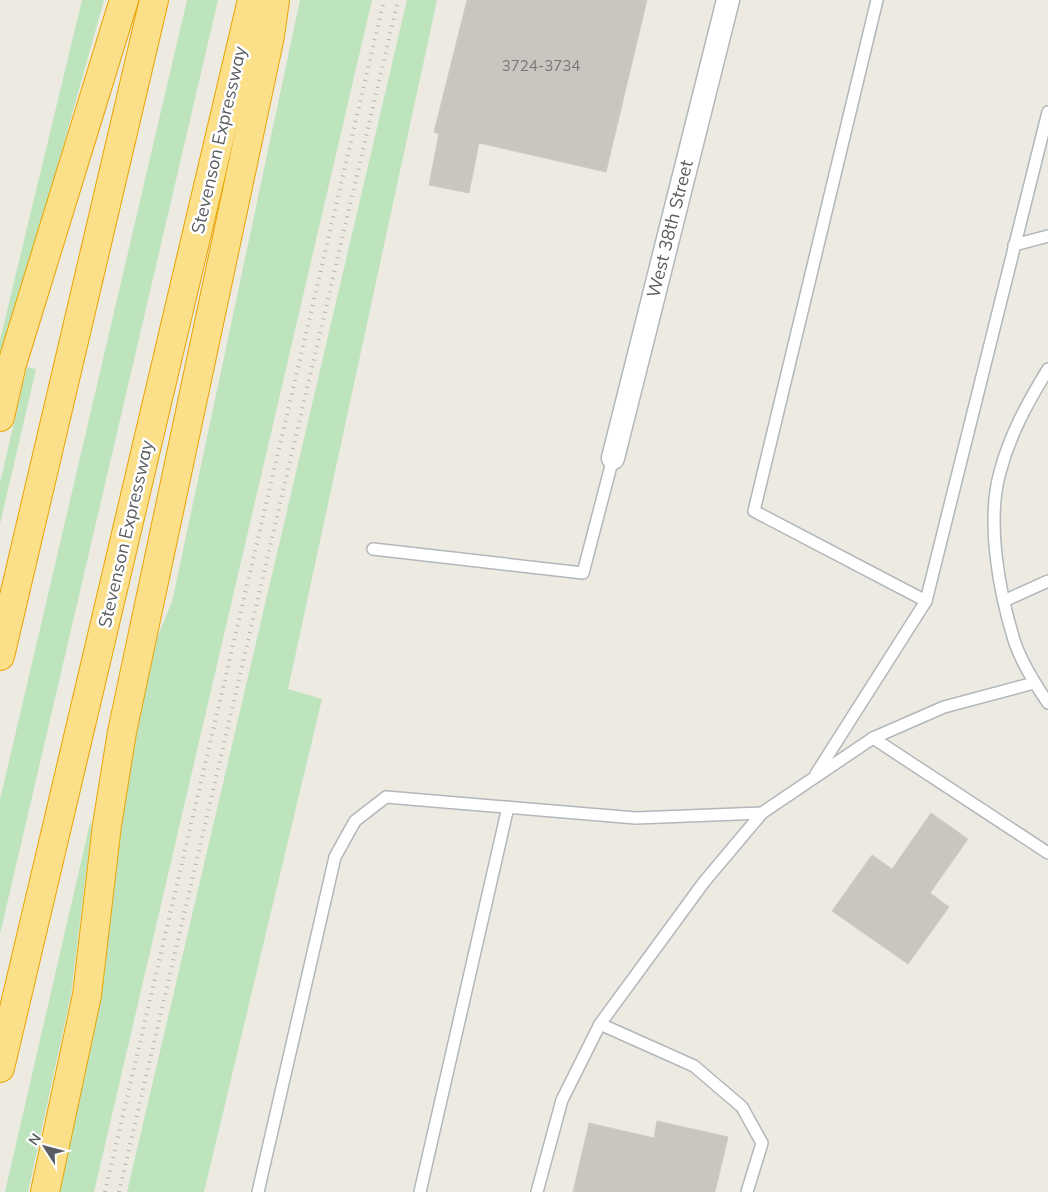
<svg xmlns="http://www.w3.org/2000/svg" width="1048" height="1192" viewBox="0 0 1048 1192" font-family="Mulish,sans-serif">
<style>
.green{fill:#bde4bd}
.building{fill:#c9c6c0;stroke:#d1cbbf}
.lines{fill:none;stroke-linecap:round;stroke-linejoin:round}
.service-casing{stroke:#b3b7bb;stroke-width:14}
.minor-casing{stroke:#b3b7bb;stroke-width:25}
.motorway-casing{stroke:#e9a404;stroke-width:30}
.service{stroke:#fff;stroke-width:11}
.minor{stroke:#fff;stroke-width:22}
.motorway{stroke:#fbdf89;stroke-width:28}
.rail{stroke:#b2b3b3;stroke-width:4;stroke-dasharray:1 6;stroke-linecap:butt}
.labels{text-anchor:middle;stroke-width:5;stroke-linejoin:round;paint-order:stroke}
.number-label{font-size:15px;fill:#757779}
.street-label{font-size:18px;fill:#595d61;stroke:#fff}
</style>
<rect width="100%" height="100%" fill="#eceae1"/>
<!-- green -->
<g class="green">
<path d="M82 0H104L0 372V340Z"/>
<path d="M187 0H218L0 934V800Z"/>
<path d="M300 0H372L94 1192H56L124 780 149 657 172 602Z"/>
<path d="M407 0H437L288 689 322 699 204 1192H127Z"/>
<path d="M27 367 36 369 0 524V483Z"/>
<path d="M90 823 92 824 71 995 28 1192H5Z"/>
</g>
<!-- building -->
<g class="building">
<path d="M467 0H647L606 172 479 143 469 193 429 185 439 134 434 132Z"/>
<path d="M931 813 968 839 930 893 949 907 908 964 832 911 872 855 892 869Z"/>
<path d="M657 1121 728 1137 715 1192H573L589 1123 654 1138Z"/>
</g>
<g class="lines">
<defs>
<g id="service">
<path d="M877 0 754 511 926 601"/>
<path d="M1014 245 1048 236"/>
<path d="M1048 369C1028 402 1010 434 1000 472 986 522 999 591 1014 640 1021 662 1035 684 1048 703"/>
<path d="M373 549 583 573 613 458"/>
<path d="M1004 601 1048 581"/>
<path d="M873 738 1048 853"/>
<path d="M816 774 926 601 1048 112"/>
<path d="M600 1024 694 1066 742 1107 762 1143 747 1192"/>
<path d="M258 1192 335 857 355 821 386 797 636 818 762 813"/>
<path d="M420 1192 508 807"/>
<path d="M537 1192 562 1100 600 1024 704 882 762 813 873 738 944 707 1034 683"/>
</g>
<path id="minor" d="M613 458 728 0"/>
<g id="motorway">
<path d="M0 417 12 364 124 0"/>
<path d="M0 656 154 0"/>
<path d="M0 1068 252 0"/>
<path d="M45 1192 87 995 107 825 122 732 270 36 275 0"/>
</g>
</defs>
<!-- service casing -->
<use href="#service" class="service-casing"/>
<!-- minor casing -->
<use href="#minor" class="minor-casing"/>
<!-- motorway casing -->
<use href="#motorway" class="motorway-casing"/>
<!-- service -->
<use href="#service" class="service"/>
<!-- minor -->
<use href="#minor" class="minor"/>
<!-- motorway -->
<use href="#motorway" class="motorway"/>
<!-- rail -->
<g class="rail">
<path d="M105 1192 384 0"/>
<path d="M119 1192 398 0"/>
</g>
</g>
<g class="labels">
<!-- number labels -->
<g class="number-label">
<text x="541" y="71">3724-3734</text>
</g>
<!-- street labels -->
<g class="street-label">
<text transform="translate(219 140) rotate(-77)" y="6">Stevenson Expressway</text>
<text transform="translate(670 229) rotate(-76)" y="6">West 38th Street</text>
<text transform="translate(126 534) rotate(-77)" y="6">Stevenson Expressway</text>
</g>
</g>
<!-- north arrow -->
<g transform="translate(45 1147) rotate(306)" stroke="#ffffff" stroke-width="4" paint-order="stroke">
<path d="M0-4L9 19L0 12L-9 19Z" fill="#595d61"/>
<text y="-8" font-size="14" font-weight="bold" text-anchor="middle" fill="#595d61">N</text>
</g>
</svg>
